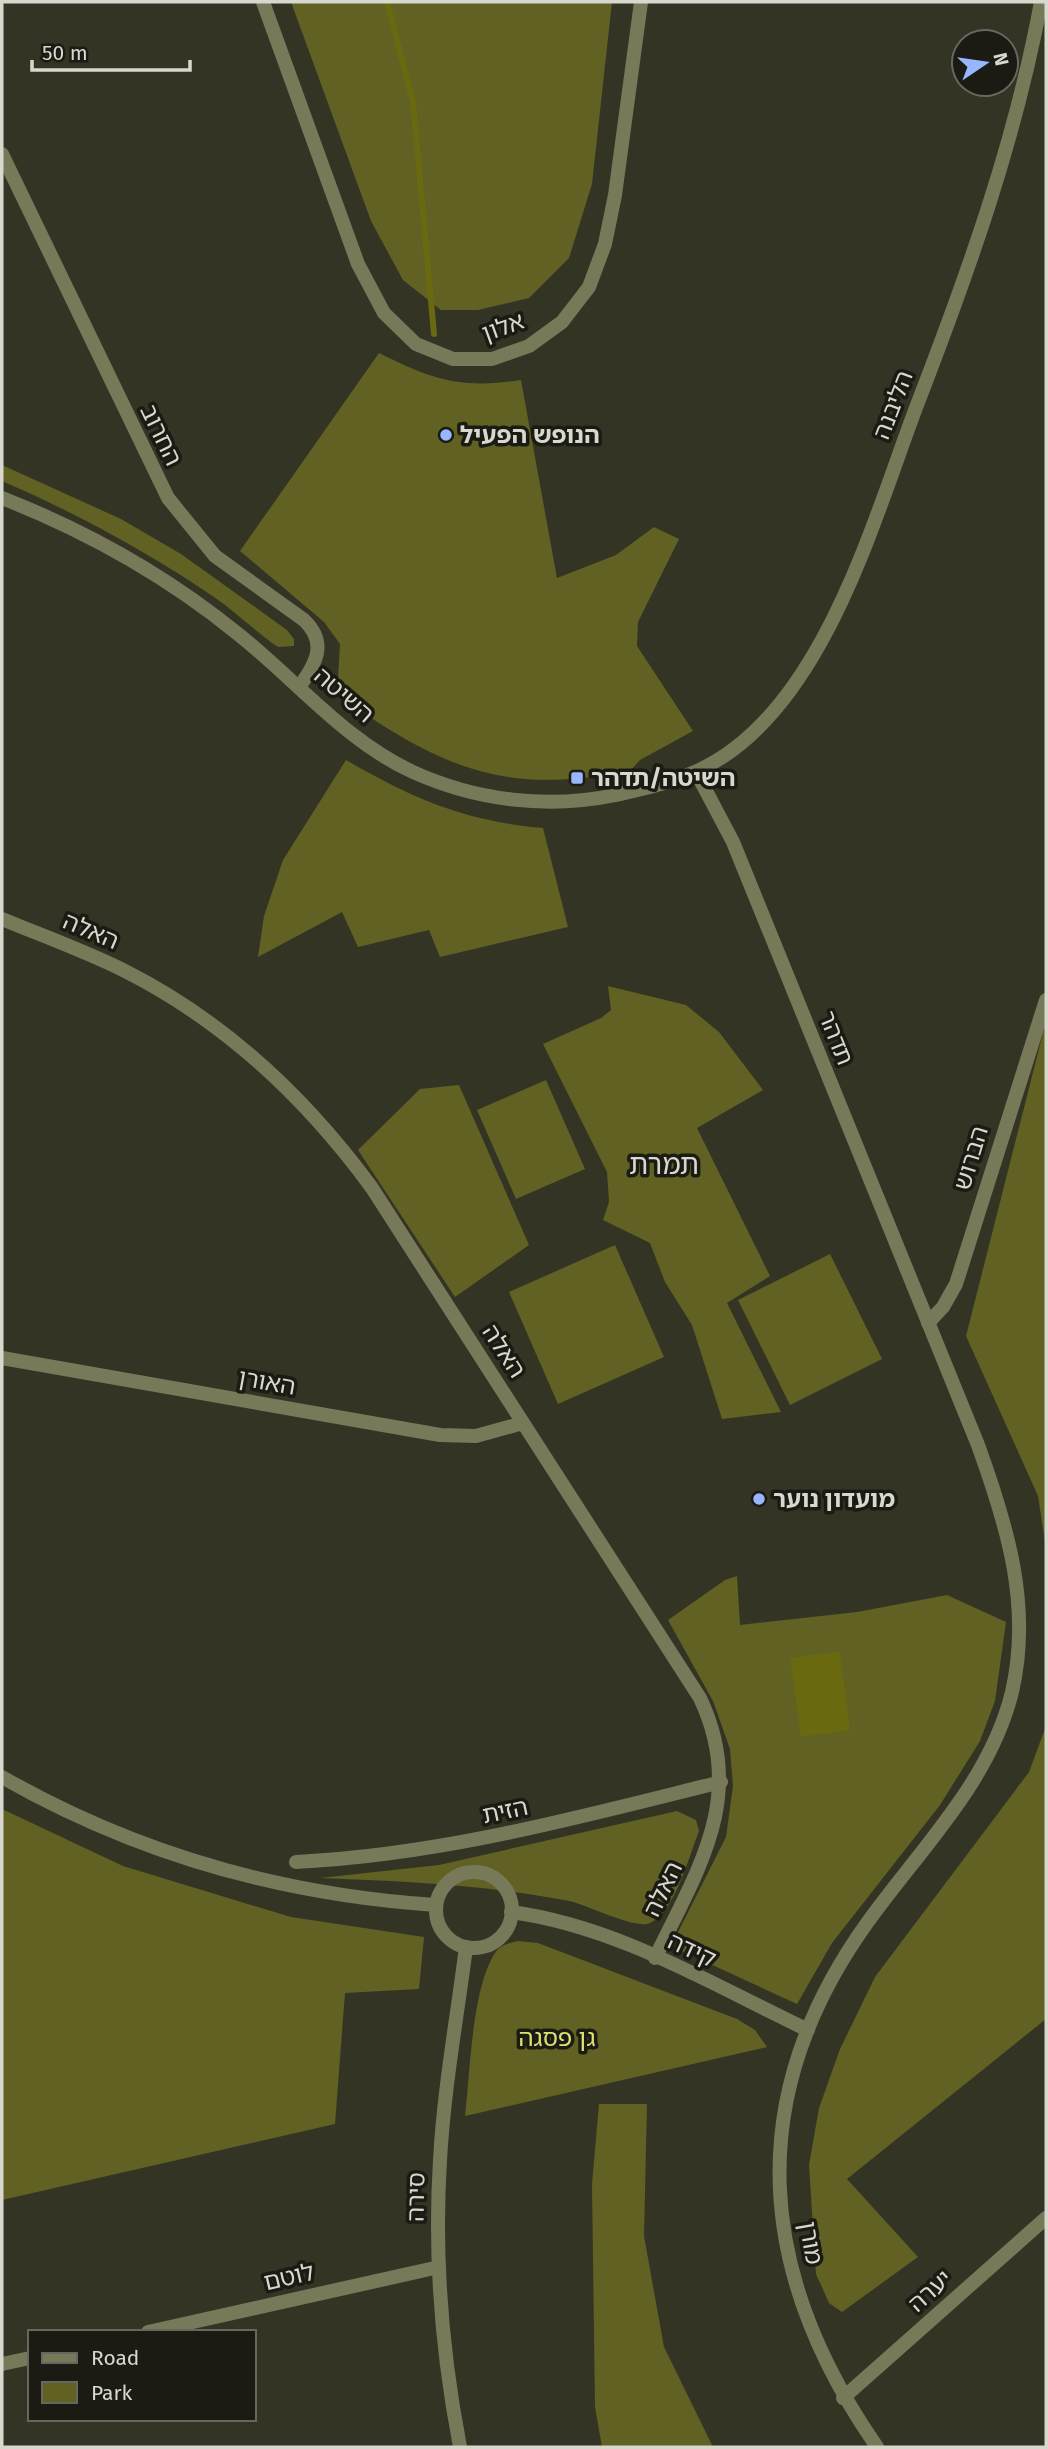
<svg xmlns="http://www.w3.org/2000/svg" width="1048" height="2449" viewBox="0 0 1048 2449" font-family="'Fira Sans','Noto Sans Hebrew',sans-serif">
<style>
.green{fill:#606122}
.water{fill:#696a0f}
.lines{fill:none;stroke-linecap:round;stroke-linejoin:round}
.stream{stroke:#696a0f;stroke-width:6}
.street{stroke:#777958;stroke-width:14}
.poi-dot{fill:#98b6fd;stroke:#1b1b14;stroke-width:2.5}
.labels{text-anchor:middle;stroke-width:7;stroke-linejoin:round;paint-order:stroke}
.street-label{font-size:24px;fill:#d7d8ce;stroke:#1b1b14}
.poi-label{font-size:24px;font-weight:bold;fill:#d7d8ce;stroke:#1b1b14;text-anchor:start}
.park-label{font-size:24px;fill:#dee171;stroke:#1b1b14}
.quarter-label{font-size:28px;fill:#d7d8ce;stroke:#1b1b14}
</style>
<rect width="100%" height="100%" fill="#343425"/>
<!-- green -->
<g class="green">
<path d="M291 2H612L592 184 569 258 529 298 478 310H441L403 280 371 221Z"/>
<path d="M379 353C433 380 460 389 521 380L557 578 616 555 654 527 679 539 638 622 637 646 693 731 640 760 631 770C503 797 441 767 337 695L340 644 324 622 240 551Z"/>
<path d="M2 465 121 519 181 554 287 630 294 639V646L278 647C256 632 237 613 214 597 148 552 76 513 2 481Z"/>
<path d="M346 760C414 799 464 821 543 828L568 927 440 957 429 930 358 947 342 912 258 957 264 916 283 860Z"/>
<path d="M608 986 686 1005 719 1032 763 1090 697 1128 770 1276 727 1303 781 1412 722 1419 692 1325 665 1282 650 1243 603 1220 609 1202 607 1172 543 1044 601 1018 611 1010Z"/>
<path d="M1046 1021V1548L1038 1496 966 1336Z"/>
<path d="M546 1080 585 1169 516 1199 477 1110Z"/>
<path d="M459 1085 529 1245 455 1297 358 1150 420 1089Z"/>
<path d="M615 1245 664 1357 558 1404 509 1292Z"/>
<path d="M830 1254 882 1359 790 1405 738 1300Z"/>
<path d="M737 1576 740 1625 857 1612 947 1595 1006 1622 995 1701 980 1741 940 1805 832 1943 797 2004 671 1946 726 1837 733 1786 730 1749 713 1701 668 1620 725 1580Z"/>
<path d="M1046 1726V2019L847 2179 918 2257 842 2312 829 2303 816 2274 809 2165 819 2108 840 2049 875 1977 1029 1772Z"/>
<path d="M2 1809 123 1866 291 1917 424 1937 419 1989 345 1993 335 2124 2 2200Z"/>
<path d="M677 1811 696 1820 699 1831C689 1856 675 1912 650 1923 636 1930 588 1905 569 1901 488 1885 403 1881 320 1878L439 1865Z"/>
<path d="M518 1941 538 1943 737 2019 755 2030 767 2047 465 2116C470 2073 472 1988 495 1953 500 1945 509 1943 518 1941Z"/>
<path d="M599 2104H647L644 2236 664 2347 713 2447H602L595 2407 592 2184Z"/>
</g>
<!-- water -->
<path class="water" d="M840 1651 850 1730 801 1737 790 1658Z"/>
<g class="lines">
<!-- stream -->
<path class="stream" d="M387 2 413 102 434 334"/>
<!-- street -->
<g class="street">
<path d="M263 2 358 264 384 313 416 344 453 359H492L529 346 562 322 589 287 605 244 615 195 641 2"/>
<path d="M2 154 168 498 215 556 304 620C328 643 316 664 299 687"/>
<path d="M2 498C86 531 168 577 238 634 296 680 345 741 413 772 477 801 548 809 616 795 642 789 670 783 695 772 821 717 872 523 917 405 968 273 1015 142 1041 2"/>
<path d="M696 772 733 842 978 1445C1007 1525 1032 1606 1012 1692 990 1782 920 1849 867 1923 741 2099 757 2274 877 2447"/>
<path d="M2 919C43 936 85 951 125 971 226 1022 306 1098 372 1188L700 1698C747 1797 698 1869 655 1958"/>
<path d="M928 1323 943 1307 956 1284 1046 1000"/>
<path d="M2 1358 440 1435 476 1436 523 1423"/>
<path d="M2 1777C137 1854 281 1895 436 1905"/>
<path d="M296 1862C441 1855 580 1817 721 1782"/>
<circle cx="474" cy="1910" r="38"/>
<path d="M511 1912C617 1926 713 1985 808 2030"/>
<path d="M148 2332 439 2267"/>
<path d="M2 2364 30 2358"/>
<path d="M843 2398 1046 2218"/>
<path d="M460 2447C442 2353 434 2255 440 2160 444 2088 457 2018 466 1947"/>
</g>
</g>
<!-- markers -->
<g class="poi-dot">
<circle cx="446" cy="435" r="7"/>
<rect x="570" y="771" width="14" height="14" rx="3.5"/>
<circle cx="759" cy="1499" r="7"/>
</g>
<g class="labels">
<!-- street labels -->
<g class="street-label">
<text transform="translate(503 327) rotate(-20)" y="8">אלון</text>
<text transform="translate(893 405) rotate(-69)" y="8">הליבנה</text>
<text transform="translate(161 435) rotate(64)" y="8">החרוב</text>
<text transform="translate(344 695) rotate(41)" y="8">השיטה</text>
<text transform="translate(91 931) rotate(23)" y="8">האלה</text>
<text transform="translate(836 1038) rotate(68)" y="8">תדהר</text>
<text transform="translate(971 1158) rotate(-73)" y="8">הברוש</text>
<text transform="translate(504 1351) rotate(57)" y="8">האלה</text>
<text transform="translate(267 1382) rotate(10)" y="8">האורן</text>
<text transform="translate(505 1811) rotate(-12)" y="8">הזית</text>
<text transform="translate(663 1889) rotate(-64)" y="8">האלה</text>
<text transform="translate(692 1950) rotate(25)" y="8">קידה</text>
<text transform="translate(416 2197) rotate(-89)" y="8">סירה</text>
<text transform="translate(811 2243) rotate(80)" y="8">מורן</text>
<text transform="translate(289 2277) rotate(-13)" y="8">לוטם</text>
<text transform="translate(930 2291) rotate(-42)" y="8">יערה</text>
</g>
<!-- poi labels -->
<g class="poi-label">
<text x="460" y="443">הנופש הפעיל</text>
<text x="591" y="786">השיטה/תדהר</text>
<text x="773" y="1507">מועדון נוער</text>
</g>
<!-- park labels -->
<g class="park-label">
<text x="557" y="2046">גן פסגה</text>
</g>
<!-- quarter labels -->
<g class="quarter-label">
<text x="664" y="1174">תמרת</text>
</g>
</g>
<!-- border -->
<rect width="1048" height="2449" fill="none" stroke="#d7d8ce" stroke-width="7"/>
<!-- legend -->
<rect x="28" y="2330" width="228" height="91" fill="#1b1b14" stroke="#66675e" stroke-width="2"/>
<rect x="42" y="2353" width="35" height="10" fill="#777958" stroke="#66675e" stroke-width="2"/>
<text x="91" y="2365" font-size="21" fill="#d7d8ce">Road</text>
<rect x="42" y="2382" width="35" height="21" fill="#606122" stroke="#66675e" stroke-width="2"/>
<text x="91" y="2400" font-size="21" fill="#d7d8ce">Park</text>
<!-- north arrow -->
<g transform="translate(985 63) rotate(77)"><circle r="33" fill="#1b1b14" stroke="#66675e" stroke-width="2"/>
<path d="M0-5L12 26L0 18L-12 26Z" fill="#98b6fd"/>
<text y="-10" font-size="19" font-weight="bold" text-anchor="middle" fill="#d7d8ce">N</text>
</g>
<!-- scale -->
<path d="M32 60v10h158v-10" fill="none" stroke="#d7d8ce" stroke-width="3.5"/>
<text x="42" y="60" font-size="21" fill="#d7d8ce" stroke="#1b1b14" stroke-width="5" paint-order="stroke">50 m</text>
</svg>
